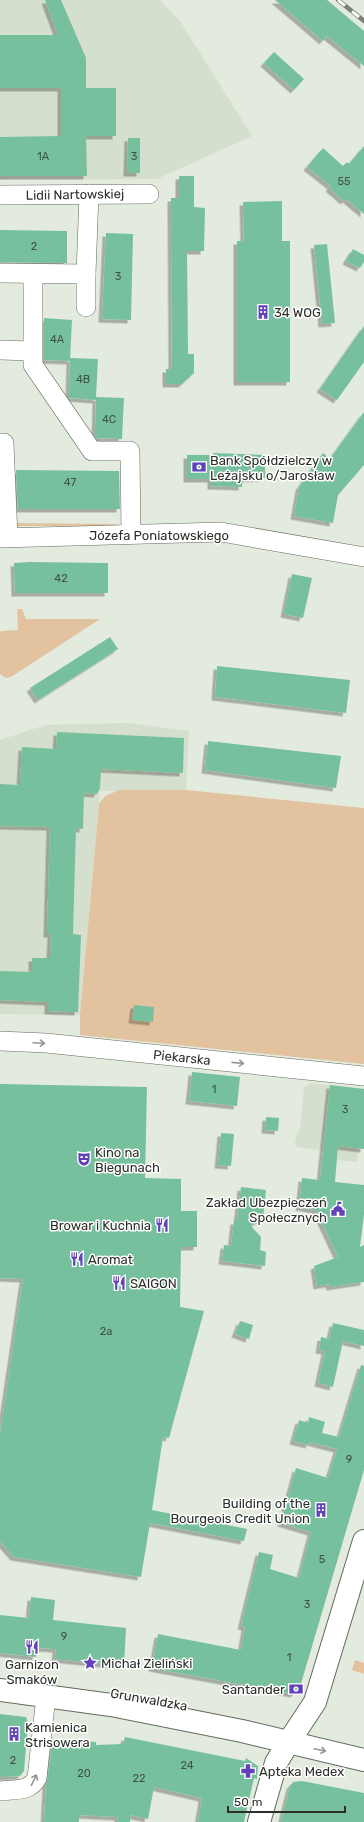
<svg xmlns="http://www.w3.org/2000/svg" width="364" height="1822" viewBox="0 0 364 1822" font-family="Rubik,sans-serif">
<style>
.built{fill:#d5dfcd}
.green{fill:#e3c2a0}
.building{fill:#77c09e;filter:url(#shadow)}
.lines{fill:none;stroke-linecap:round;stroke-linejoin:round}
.minor-casing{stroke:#636a5e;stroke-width:20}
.tertiary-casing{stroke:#636a5e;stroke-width:24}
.secondary-casing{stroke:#636a5e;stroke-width:24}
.minor{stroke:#fff;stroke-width:19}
.tertiary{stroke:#fff;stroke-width:22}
.secondary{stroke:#fff;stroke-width:22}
.rail-casing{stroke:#7c8178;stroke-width:4.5}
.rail{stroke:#fff;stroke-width:3;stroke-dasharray:9;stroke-linecap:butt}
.oneway{stroke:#969694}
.labels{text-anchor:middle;stroke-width:3;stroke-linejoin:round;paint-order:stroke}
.number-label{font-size:11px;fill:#3f5246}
.street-label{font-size:13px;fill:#2c2e29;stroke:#fff}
.poi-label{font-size:13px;fill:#2c2e29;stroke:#fff;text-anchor:start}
</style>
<defs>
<filter id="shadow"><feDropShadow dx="-3.5" dy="3.5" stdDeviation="0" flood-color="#0004"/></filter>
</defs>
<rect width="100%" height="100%" fill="#e3ebde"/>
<!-- built -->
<g class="built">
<path d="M0 0H160L180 21 252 136 157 179 0 180Z"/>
<path d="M128 723 189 731 186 790 100 791 80 1015 0 1014V740L45 725Z"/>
<path d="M311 1083 364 1089 357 1162 337 1160V1153L297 1147 295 1143 297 1133 300 1129 304 1087Z"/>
</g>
<!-- green -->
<g class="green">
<path d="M14 523 115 524H116L115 526H14Z"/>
<path d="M17 609H22L26 619H100L11 677 6 678 0 674V634L1 631 18 630Z"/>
<path d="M119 790H186L364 808V1064L80 1035V1015L99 804 105 796Z"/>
<path d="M355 1660 364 1663V1674L352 1670Z"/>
</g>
<!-- building -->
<g class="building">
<path d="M45 0H61L86 58V88H116V136H86L87 176H0V137L61 136V88H0V35H58Z"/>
<path d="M275 0H327L364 31V66L327 36 323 41Z"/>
<path d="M274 52 304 79 294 90 264 63Z"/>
<path d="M128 138H140V173H127Z"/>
<path d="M364 146V214L346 199 344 201 329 188 331 186 307 167 323 148 343 166 347 162 349 164Z"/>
<path d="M179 176H194V207L205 208 204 251H187L188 354H194V373L182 384H166V369H172L171 198H179Z"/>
<path d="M282 201V241H290V382H237V241H244L243 202Z"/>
<path d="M0 230 67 231V263L0 262Z"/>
<path d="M106 233 133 234 131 320 102 319Z"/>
<path d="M327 244 335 323 322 324 314 245Z"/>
<path d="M353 249 364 255V262L360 268 346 261Z"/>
<path d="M44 318 72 320 70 361 44 360Z"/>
<path d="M364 326V362L337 400 320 389Z"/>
<path d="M70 358 98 359 96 397 124 398 122 439 97 438 95 436 96 400 69 398Z"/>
<path d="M364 412V465L338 495 333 523 294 516 299 487 323 453 330 459Z"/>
<path d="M213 453 265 455V478L242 479V487L211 486V479H187V455H213Z"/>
<path d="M16 470 119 471 120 509H18Z"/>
<path d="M30 562 108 563V593H15L14 563Z"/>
<path d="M292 574 312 578 303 618 284 614Z"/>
<path d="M110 637 118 649 38 700 30 688Z"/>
<path d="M217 666 350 680 346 713 215 697Z"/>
<path d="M57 732 184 738 183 773 101 769 100 788 97 794 84 793 83 829 76 828 73 934 81 935 78 1012 48 1011V1002L0 1000V971L32 972V958H50L51 934H47L50 827 0 826V784L20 785 22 747 56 749Z"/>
<path d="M208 741 341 756 336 788 205 770Z"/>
<path d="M134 1005 154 1007 153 1022 132 1020Z"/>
<path d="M192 1072 240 1077 237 1106 189 1101Z"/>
<path d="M0 1084 147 1087 145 1178 181 1179V1211H197V1247H181L180 1307 204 1311 169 1438 163 1437 152 1510 247 1529 244 1541 150 1523 141 1577 14 1557 0 1541V1435L23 1279 0 1278Z"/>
<path d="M330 1085 364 1089V1149L338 1146 335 1182 364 1185V1214L360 1247 364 1245V1282L330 1287 329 1284 317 1286 314 1266 338 1257 316 1210 299 1207 302 1178 320 1180Z"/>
<path d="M266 1117 279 1118 278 1131 265 1130Z"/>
<path d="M221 1133 234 1134 231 1166 218 1165Z"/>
<path d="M241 1187 266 1190 263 1218 251 1226 261 1237 260 1250 266 1252 265 1266 222 1261 224 1245 231 1246 234 1221H237Z"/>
<path d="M240 1321 253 1325 249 1339 235 1334Z"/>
<path d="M333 1323 364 1330V1346L343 1341 333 1387 318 1383 325 1351 319 1350 321 1337 329 1339Z"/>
<path d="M361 1365 364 1366V1470L300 1687 294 1694 152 1668 158 1634 241 1650 245 1627 241 1626 259 1552 273 1555 270 1569 299 1578 311 1532 281 1523 296 1468 328 1478 337 1449 310 1442 309 1445 293 1441 299 1420 308 1423 309 1417 325 1422 322 1433 339 1437Z"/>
<path d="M31 1597 55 1600 53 1620 126 1628 124 1666 55 1659 56 1649 37 1648 36 1657 0 1653V1615L29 1618Z"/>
<path d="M0 1714 26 1717 28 1723 24 1771 20 1776 0 1777Z"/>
<path d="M125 1737 245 1761 246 1758 258 1766 257 1779 254 1778 244 1822H198L202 1798 154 1787 148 1819 131 1815 130 1822H117L118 1817 79 1815V1822H44L46 1785 50 1763 52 1740 96 1742V1745L123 1744Z"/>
<path d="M302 1781 364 1793V1822H281L290 1786 293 1782Z"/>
</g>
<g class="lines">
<defs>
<g id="minor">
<path d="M0 195 149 194"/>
<path d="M0 273 86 274 89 194"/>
<path d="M33 274V365L92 451H130L131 534"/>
<path d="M86 274V307"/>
<path d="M0 350 32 351"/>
<path d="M0 443H4L8 537"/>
<path d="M0 538 221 532 364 557"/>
<path d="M0 1041 46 1043 364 1076"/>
<path d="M0 1791C14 1789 30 1792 37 1778L46 1696"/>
</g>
<path id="tertiary" d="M259 1822 276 1763 288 1743"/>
<g id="secondary">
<path d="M0 1690 111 1705 242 1731 364 1760"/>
<path d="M288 1743 315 1702 364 1541"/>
</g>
</defs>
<!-- minor casing -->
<use href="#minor" class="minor-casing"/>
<!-- tertiary casing -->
<use href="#tertiary" class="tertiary-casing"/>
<!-- secondary casing -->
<use href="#secondary" class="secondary-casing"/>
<!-- minor -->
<use href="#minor" class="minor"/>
<!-- tertiary -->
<use href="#tertiary" class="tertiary"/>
<!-- secondary -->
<use href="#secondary" class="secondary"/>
<defs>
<path id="rail" d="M338 0 364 21"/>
</defs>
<!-- rail casing -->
<use href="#rail" class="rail-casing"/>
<!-- rail -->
<use href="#rail" class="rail"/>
</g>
<!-- one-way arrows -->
<defs><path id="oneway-shaft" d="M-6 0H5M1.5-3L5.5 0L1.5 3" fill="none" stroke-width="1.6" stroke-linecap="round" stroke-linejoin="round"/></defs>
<g class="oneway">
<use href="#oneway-shaft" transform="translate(39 1043) rotate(3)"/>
<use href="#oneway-shaft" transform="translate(238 1063) rotate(6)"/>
<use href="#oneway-shaft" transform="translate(320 1750) rotate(12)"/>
<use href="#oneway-shaft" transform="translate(34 1780) rotate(-64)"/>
</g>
<!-- icons -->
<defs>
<symbol id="building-bare" viewBox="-9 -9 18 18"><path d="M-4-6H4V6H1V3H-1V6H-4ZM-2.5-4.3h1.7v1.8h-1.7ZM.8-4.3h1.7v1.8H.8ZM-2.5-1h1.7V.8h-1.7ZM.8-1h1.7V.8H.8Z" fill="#6241b9" stroke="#fff" stroke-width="2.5" paint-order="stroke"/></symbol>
<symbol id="bank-bare" viewBox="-9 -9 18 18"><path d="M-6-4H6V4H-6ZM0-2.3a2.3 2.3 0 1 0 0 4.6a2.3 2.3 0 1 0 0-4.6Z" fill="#6241b9" stroke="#fff" stroke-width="2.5" paint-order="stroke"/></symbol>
<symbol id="theatre-bare" viewBox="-9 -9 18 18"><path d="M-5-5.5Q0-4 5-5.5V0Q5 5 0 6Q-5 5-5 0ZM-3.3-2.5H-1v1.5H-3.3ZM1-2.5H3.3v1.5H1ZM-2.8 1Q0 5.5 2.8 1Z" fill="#6241b9" stroke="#fff" stroke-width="2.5" paint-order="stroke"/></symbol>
<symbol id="civic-bare" viewBox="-9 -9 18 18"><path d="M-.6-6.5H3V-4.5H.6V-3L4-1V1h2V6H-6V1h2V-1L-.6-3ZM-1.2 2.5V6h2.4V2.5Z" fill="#6241b9" stroke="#fff" stroke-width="2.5" paint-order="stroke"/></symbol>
<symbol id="restaurant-bare" viewBox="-9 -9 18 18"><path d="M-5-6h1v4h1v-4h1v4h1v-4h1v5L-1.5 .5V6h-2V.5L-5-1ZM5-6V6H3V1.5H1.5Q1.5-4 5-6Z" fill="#6241b9" stroke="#fff" stroke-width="2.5" paint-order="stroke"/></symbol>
<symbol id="sight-bare" viewBox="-9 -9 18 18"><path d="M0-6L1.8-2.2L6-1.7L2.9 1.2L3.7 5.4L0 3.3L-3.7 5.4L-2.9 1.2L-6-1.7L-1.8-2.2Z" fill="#6241b9" stroke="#fff" stroke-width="2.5" paint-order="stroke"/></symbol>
<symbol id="pharmacy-bare" viewBox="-9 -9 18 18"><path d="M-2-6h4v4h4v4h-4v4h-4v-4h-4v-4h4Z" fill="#6241b9" stroke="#fff" stroke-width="2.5" paint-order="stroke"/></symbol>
</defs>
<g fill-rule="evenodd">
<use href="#building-bare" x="253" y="302" width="20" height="20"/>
<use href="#bank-bare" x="189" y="457" width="20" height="20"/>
<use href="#theatre-bare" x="74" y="1149" width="20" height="20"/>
<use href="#civic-bare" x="328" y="1199" width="20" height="20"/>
<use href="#restaurant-bare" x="152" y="1215" width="20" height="20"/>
<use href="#restaurant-bare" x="67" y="1249" width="20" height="20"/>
<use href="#restaurant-bare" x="109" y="1273" width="20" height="20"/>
<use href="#building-bare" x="311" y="1500" width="20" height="20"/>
<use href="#restaurant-bare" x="22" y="1637" width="20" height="20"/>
<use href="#sight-bare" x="80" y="1653" width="20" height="20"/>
<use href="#bank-bare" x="286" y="1679" width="20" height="20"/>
<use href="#building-bare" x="4" y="1724" width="20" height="20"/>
<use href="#pharmacy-bare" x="238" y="1761" width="20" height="20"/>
</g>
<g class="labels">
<!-- number labels -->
<g class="number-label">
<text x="43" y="160">1A</text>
<text x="134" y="160">3</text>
<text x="344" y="185">55</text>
<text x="34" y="250">2</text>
<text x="118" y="280">3</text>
<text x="57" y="343">4A</text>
<text x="83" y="383">4B</text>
<text x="109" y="423">4C</text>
<text x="70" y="486">47</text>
<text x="61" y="582">42</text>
<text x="214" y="1093">1</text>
<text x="345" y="1113">3</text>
<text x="106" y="1335">2a</text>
<text x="349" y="1463">9</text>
<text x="322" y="1563">5</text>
<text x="307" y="1608">3</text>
<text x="64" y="1640">9</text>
<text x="289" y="1661">1</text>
<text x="13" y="1764">2</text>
<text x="187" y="1769">24</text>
<text x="84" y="1777">20</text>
<text x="139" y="1782">22</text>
</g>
<!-- street labels -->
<g class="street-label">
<text transform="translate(75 194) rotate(-1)" y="5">Lidii Nartowskiej</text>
<text x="159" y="540">Józefa Poniatowskiego</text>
<text transform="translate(182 1057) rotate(6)" y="5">Piekarska</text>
<text transform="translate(149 1699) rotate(10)" y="5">Grunwaldzka</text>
</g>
<!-- poi labels -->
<g class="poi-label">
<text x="274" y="317">34 WOG</text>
<text x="210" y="465">Bank Spółdzielczy w<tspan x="210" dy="15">Leżajsku o/Jarosław</tspan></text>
<text x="95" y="1157">Kino na<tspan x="95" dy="15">Biegunach</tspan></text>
<text x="327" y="1207" text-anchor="end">Zakład Ubezpieczeń<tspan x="327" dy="15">Społecznych</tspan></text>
<text x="151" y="1230" text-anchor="end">Browar i Kuchnia</text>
<text x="88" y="1264">Aromat</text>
<text x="130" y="1288">SAIGON</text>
<text x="310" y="1508" text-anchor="end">Building of the<tspan x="310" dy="15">Bourgeois Credit Union</tspan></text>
<text x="101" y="1668">Michał Zieliński</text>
<text x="32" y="1669" text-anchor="middle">Garnizon<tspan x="32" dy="15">Smaków</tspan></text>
<text x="285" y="1694" text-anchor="end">Santander</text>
<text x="25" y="1732">Kamienica<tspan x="25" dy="15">Strisowera</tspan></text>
<text x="259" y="1776">Apteka Medex</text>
</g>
</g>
<!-- scale -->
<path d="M228 1806v6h117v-6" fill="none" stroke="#2c2e29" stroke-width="2"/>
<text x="234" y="1806" font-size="12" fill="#2c2e29" stroke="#ffffff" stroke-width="3" paint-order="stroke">50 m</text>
</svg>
